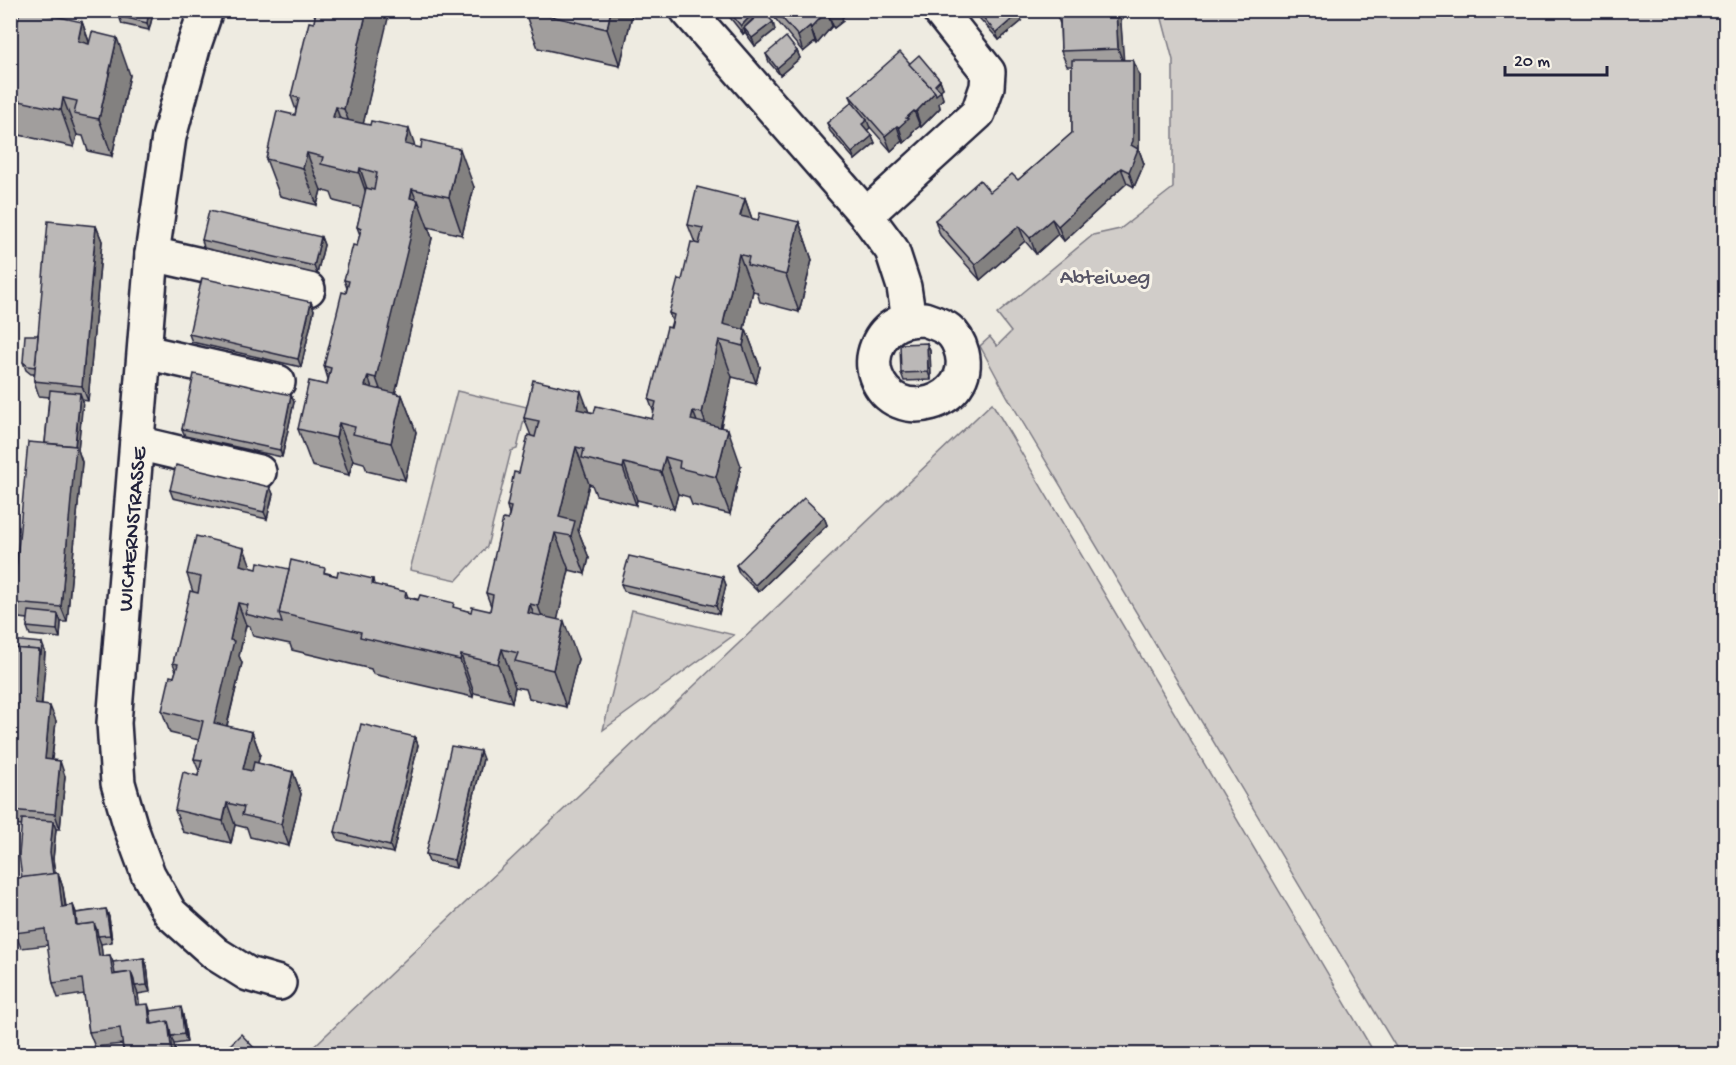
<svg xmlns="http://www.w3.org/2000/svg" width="1736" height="1065" viewBox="0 0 1736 1065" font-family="'Gochi Hand',sans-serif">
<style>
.green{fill:#d1cdc9;stroke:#7a7882;stroke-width:1.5}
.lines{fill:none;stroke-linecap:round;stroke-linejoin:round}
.minor-casing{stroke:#22223b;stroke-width:38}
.minor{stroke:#f7f3e8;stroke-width:33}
.wall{fill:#a19e9d;stroke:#22223b;stroke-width:1.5}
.shaded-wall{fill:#838180;stroke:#22223b;stroke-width:1.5}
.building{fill:#bbb8b7;stroke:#22223b;stroke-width:1.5}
.labels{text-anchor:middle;stroke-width:6;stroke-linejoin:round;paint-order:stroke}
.park-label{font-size:22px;fill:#575566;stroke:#f7f3e8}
.street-label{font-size:22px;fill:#22223b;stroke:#f7f3e8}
</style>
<rect width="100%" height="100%" fill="#eeebe1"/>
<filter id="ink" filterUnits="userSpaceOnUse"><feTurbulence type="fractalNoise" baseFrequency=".0167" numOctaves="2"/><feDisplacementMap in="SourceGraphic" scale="12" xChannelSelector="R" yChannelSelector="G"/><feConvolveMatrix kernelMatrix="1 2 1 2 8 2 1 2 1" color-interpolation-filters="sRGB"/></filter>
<g filter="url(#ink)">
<!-- green -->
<g class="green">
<path d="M1160 11H1725V1054H1400L1007 396 980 346 990 337 997 346 1011 332 997 314 1093 235 1120 229 1173 188V60Z"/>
<path d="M457 391 527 407 517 449 511 451 487 547 457 580 410 570Z"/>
<path d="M992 403 1375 1054H306Z"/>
<path d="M632 610 734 635 603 730Z"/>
</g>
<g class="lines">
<defs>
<g id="minor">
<path d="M206 10 193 48 169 137 152 254 114 723 118 783 131 828 148 874 170 913 216 954 248 974 279 983"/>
<path d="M687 10 866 215 892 250 904 287 909 320"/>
<path d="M866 215 978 113 987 87 988 72 939 10"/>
<path d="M152 254 308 289"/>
<path d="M924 319C945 326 956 330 962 353 974 403 895 428 876 376 869 357 879 333 897 324 905 320 914 319 924 319Z"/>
<path d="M145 352 278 382"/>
<path d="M137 443 259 472"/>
</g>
</defs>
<!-- minor casing -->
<use href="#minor" class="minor-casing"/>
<!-- minor -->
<use href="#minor" class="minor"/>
</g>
<!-- wall -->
<g class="wall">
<path d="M154 10 149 30 122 24 119 16Z"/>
<path d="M313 10H389L363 124 415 147 474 187 462 235 428 227 432 238 395 393 402 395 416 432 405 480 367 471 364 463 353 460 349 475 312 466 298 429 327 385 328 379 324 366 347 288 344 280 357 246 360 235 357 227 362 208 334 201 331 193 321 190 317 205 280 196 266 159 295 115 296 110 291 96 314 23 315 17Z"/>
<path d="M513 10H631L632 15 620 66 538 48 525 13Z"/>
<path d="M724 10H762L775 30 755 46 747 35 745 32 743 34Z"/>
<path d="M768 10H850L842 18 843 21 834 28 832 26 817 44 815 42 803 52Z"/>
<path d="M1120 10 1123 60H1133L1139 75V150L1144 164 1134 187 1127 183 1064 241 1058 234 1036 254 1025 241 980 280 940 235 935 220 1018 180 1072 133V66H1067L1061 51 1060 24 1057 16Z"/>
<path d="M978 11 1022 21 999 40 980 19Z"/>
<path d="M82 22 90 44 130 75 112 156 88 151 83 136 77 135 74 147 15 134 10 122V55Z"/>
<path d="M797 51 800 58 780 75 769 62 766 54Z"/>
<path d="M909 64 940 80 943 88 940 90 943 99 939 103 940 108 921 127 920 126 912 132 913 135 904 143 902 141 891 151 870 127 867 130 872 136 875 143 855 160 830 131 827 123 853 103 850 96Z"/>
<path d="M745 199 752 219 758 220 799 222 812 260 799 312 760 302 757 292 753 291 744 329 746 330 760 367 756 383 732 377 721 427 741 466 730 514 692 505 689 497 678 494 674 509 637 500 636 505 596 495 592 485 589 484 578 530 589 558 585 574 569 570 557 620 578 659 566 707 529 698 526 689 515 687 512 702 474 693 473 697 373 674 371 669 292 650 290 644 253 636 250 626 246 625 239 656 242 663 227 726 252 732 260 754 257 763 293 772 301 794 289 846 250 837 247 828 235 825 231 843 183 832 175 810 198 776 199 771 194 759 199 740 170 733 162 711 174 677 176 671 173 663 193 592 187 574 251 568 257 569H289L327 573 337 576 373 579 374 585 406 592 408 597 471 612 490 611 491 606 486 593 508 520 509 514 507 506 519 473 531 436 524 418 589 412 652 419 654 413 649 400 672 321 669 313 682 280 695 243 688 225Z"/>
<path d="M96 226 102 241 88 401 82 400 78 450 82 462 67 622H61L60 638 30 635 27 627 28 619 19 618 13 603 45 443 49 397 39 396 34 381V374H31L26 370 23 362Z"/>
<path d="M321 237 324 245 317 274 204 248 202 240Z"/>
<path d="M311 302 314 310 301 367 192 342 189 334Z"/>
<path d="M927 343 930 351 931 380 904 381 901 373Z"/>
<path d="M291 395 294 402 282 457 185 436 182 429Z"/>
<path d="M270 487 273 494 267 519 173 498 170 490Z"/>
<path d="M824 517 827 525 758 592 739 573 736 565Z"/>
<path d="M723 577 726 585 719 614 624 591 621 584Z"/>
<path d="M10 640 45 651 42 705 56 721 52 760 65 776 60 829H56L53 859 55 873H58L63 888 66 906 73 905 76 913 106 909 109 917 112 942 101 944 102 956 110 955 113 962 144 958 147 966 150 992 138 994 139 1005 150 1011 183 1015 187 1042 174 1044 176 1054H124L122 1044 95 1047 89 1032 84 994 58 998 53 983 48 945 21 948 15 933 22 878V826L12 825 10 822Z"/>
<path d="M415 737 418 745 393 853 338 840 335 832Z"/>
<path d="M483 759 456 868 429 862 426 854Z"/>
</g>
<!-- shaded-wall -->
<g class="shaded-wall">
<path d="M149 10H154L149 30 147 23Z"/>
<path d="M367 10H390L358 146 344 109Z"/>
<path d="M611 10H631L632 15 620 66 607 29Z"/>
<path d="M756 10H762L744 28 745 32 743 34 741 26Z"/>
<path d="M832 10H850L842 18 843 21 834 28 828 13Z"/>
<path d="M1116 10H1120L1124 64 1118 49Z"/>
<path d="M827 11 832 26 817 44 811 28Z"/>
<path d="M1019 13 1022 21 999 40 996 33Z"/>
<path d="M82 22 95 59 78 41Z"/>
<path d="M773 22 775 30 755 46 752 38Z"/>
<path d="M810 26 815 42 803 52 798 36Z"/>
<path d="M117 38 130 75 112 156 99 119Z"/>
<path d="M797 51 800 58 780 75 777 68Z"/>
<path d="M1133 60 1139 75V150L1144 164 1134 187 1129 172 1131 145Z"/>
<path d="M940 80 943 88 938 92 935 85Z"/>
<path d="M941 91 943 99 939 103 940 108 921 127 916 112 935 92Z"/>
<path d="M63 98 77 135 74 147 61 110Z"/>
<path d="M336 107 349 144 333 117Z"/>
<path d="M914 111 920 126 912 132 913 135 904 143 899 127 906 118Z"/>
<path d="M867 120 870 128 865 132 862 124Z"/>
<path d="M897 126 902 141 891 151 885 136Z"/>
<path d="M409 129 422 167 405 144Z"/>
<path d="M872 136 875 143 855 160 852 153Z"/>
<path d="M460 149 474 187 462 235 449 197Z"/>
<path d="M307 153 321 190 317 205 303 168Z"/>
<path d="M360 168 373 206 372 210 359 173Z"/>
<path d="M1121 168 1127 183 1064 241 1058 226Z"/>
<path d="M412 189 418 204V200L432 238 390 416 376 378Z"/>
<path d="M745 199 758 236 740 216Z"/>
<path d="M1052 219 1058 234 1036 254 1030 238Z"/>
<path d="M799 222 812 260 799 312 786 275Z"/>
<path d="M96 226 102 241 88 401 82 386Z"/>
<path d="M1019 226 1025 241 980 280 975 265Z"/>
<path d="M321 237 324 245 317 274 314 266Z"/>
<path d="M739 254 753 291 740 345 723 324Z"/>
<path d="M311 302 314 310 301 367 298 359Z"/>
<path d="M746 330 760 367 756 383 743 346Z"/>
<path d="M719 340 732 377 715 450 702 413Z"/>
<path d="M927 343 930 351 931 380 928 372Z"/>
<path d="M368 376 381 414 365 386Z"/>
<path d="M581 391 595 428 577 409Z"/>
<path d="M80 393 83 401 78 450 82 462 67 622 61 607Z"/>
<path d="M291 395 294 402 282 457 280 450Z"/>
<path d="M402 395 416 432 405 480 391 443Z"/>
<path d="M693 411 707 448 691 420Z"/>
<path d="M339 423 353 460 349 475 336 438Z"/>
<path d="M728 429 741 466 730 514 716 477Z"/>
<path d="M576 447 589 484 578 530 589 558 585 574 571 536 559 517Z"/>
<path d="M665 457 678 494 674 509 661 472Z"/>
<path d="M624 463 637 500 636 505 623 468Z"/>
<path d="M270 487 273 494 267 519 264 512Z"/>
<path d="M824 517 827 525 758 592 755 585Z"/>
<path d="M555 533 569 570 552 643 538 606Z"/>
<path d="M244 548 252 569 240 565Z"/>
<path d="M723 577 726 585 719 614 716 606Z"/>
<path d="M238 603 246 625 239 656 242 663 222 745 214 723 230 640Z"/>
<path d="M530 604 543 641 528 613Z"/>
<path d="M58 614 61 622 60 638 57 630Z"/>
<path d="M564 621 578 659 566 707 553 670Z"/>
<path d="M42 643 45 651 44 663 45 666 40 719 35 704 39 650Z"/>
<path d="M502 649 515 687 512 702 498 664Z"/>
<path d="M461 655 474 693 473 697 460 660Z"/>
<path d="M50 706 56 721 50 774 45 759Z"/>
<path d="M252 732 260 754 251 791 243 769Z"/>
<path d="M415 737 418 745 393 853 390 846Z"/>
<path d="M480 751 483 759 456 868 454 860Z"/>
<path d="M60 761 65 776 60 829 55 814Z"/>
<path d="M293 772 301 794 289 846 281 824Z"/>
<path d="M227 803 235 825 231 843 223 821Z"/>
<path d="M53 821 56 829 53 859 57 889 54 881 50 852Z"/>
<path d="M58 873 63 888 67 922 62 907Z"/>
<path d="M73 905 79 920 80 933 76 925Z"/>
<path d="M106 909 109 917 112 942 110 935Z"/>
<path d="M94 923 99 936H98L101 944 104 972 99 956Z"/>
<path d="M144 958 147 966 150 992 147 985Z"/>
<path d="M131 972 136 986H135L138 994 141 1020 136 1005Z"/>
<path d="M148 1004 153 1019 155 1031 150 1024Z"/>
<path d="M181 1007 183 1015 187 1042 184 1034Z"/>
<path d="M168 1021 173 1036H171L174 1044 176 1054H172Z"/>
</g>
<!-- building -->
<g class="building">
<path d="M20 10H28L82 22 78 41 89 44 92 32 117 38 99 119 74 114 77 101 63 98 61 110 10 99V55Z"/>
<path d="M121 10H149L147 23 119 16Z"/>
<path d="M316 10H367L344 109 336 107 333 117 370 125 371 121 409 129 405 144 421 148 422 140 460 149 449 197 412 189 410 198 418 200 410 239 376 378 368 376 365 386 402 395 391 443 353 434 355 427 339 423 336 438 298 429 309 381 327 385 331 368 324 366 342 292 346 293 349 281 344 280 353 245 357 246 361 229 357 227 366 188 374 190 377 173 360 168 359 173 321 164 323 157 307 153 303 168 266 159 277 111 295 115 299 98 291 96 309 22 314 23Z"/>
<path d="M524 10H611L607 29Z"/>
<path d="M728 10H756L741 26Z"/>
<path d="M775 10H832L828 13 827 11 811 28 810 26 798 36Z"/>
<path d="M978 10H1017L1019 13 996 33 978 11Z"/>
<path d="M1057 10H1116L1118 49 1061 51 1060 16H1057Z"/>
<path d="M763 11 773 22 752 38 744 28Z"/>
<path d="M786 37 797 51 777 68 766 54Z"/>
<path d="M900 52 935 92 916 112 914 111 906 118 908 119 899 127 897 126 885 136 850 96Z"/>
<path d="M919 55 940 80 935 85 941 91 936 95 935 92 909 64Z"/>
<path d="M1072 60H1133V141L1131 145 1138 149 1129 172 1121 168 1058 226 1052 219 1030 238 1019 226 975 265 935 220 980 180 990 192 1012 174 1018 180 1072 133Z"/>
<path d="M852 102 867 120 862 124 872 136 852 153 827 123Z"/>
<path d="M697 187 745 199 740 216 758 220 760 213 799 222 786 275 747 265 749 257 739 254 723 324 746 330 743 346 719 340 702 413 693 411 691 420 728 429 716 477 679 468 680 461 665 457 661 472 624 463 623 468 582 458 584 449 576 447 559 517 575 521 571 536 555 533 538 606 530 604 528 613 564 621 553 670 515 661 518 653 502 649 498 664 461 655 460 660 360 637 361 632 279 613 291 560 325 568 324 573 337 576 338 571 373 579 372 584 406 592 405 597 418 600 420 595 454 603 453 607 471 612 472 607 490 611 493 595 486 593 503 519 508 520 511 507 507 506 514 472 519 473 528 435 535 437 539 421 524 418 533 380 581 391 577 409 594 413 596 406 652 419 656 402 649 400 667 327 671 328 674 315 669 313 678 279 682 280 691 242 699 244 703 228 688 225Z"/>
<path d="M209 211 321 237 314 266 202 240Z"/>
<path d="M48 221 96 226 82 386 34 381Z"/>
<path d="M202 278 311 302 298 359 189 334Z"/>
<path d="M25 335H38L35 367 28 366 23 362Z"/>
<path d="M927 343 928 372 901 373 900 344Z"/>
<path d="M194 374 291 395 280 450 182 429Z"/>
<path d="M50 390 80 393 75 446 45 443Z"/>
<path d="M28 442 76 446 61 607 13 603Z"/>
<path d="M176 465 270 487 264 512 170 490Z"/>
<path d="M804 498 824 517 755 585 736 565Z"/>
<path d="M196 536 244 548 240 565 257 569 258 562 289 569 279 613 282 623 245 614 248 605 238 603 230 640 234 641 214 723 252 732 243 769 252 771 254 762 293 772 281 824 242 815 244 807 227 803 223 821 175 810 183 772 198 776 202 760 194 759 203 721 162 711 170 676 174 677 178 664 173 663 190 591 198 593 201 577 187 574Z"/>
<path d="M629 556 723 577 716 606 621 584Z"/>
<path d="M29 611 58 614 57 630 27 627Z"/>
<path d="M10 640 42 643 41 655 39 650 10 648Z"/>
<path d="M10 648 39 650 35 704 50 706 45 759 60 761 55 814 10 810Z"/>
<path d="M361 724 415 737 390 846 335 832Z"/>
<path d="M451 746 480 751 454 860 426 854Z"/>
<path d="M22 819 53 821 50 852 53 874 22 878 19 855Z"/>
<path d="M58 873 62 907 73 905 76 925 94 923 99 956 110 955 113 975 131 972 136 1005 148 1004 150 1024 168 1021 172 1054H124L120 1028 89 1032 82 979 53 983 45 929 15 933 10 899V879Z"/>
<path d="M106 909 110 935 98 936 97 930 94 923 77 925 76 913Z"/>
<path d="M144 958 147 985 135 986 134 980 131 972 115 974 113 962Z"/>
<path d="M181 1007 184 1034 171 1036 170 1029 168 1021 152 1024 150 1011Z"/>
<path d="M241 1034 257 1051 254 1054H221Z"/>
</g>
</g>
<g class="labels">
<!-- park labels -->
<g class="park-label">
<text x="1105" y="283">Abteiweg</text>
</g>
<!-- street labels -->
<g class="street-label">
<text transform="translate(130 529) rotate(-85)" y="8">WICHERNSTRASSE</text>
</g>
</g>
<!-- margin -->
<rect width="1736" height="1065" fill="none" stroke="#f7f3e8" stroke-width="36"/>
<rect x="18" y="18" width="1700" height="1029" fill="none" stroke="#22223b" stroke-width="2" filter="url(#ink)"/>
<!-- scale -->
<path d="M1505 66v9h102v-9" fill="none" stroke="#22223b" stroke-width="3"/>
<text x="1514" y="66" font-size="18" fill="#22223b" stroke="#f7f3e8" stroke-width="4.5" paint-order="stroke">20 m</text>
</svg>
